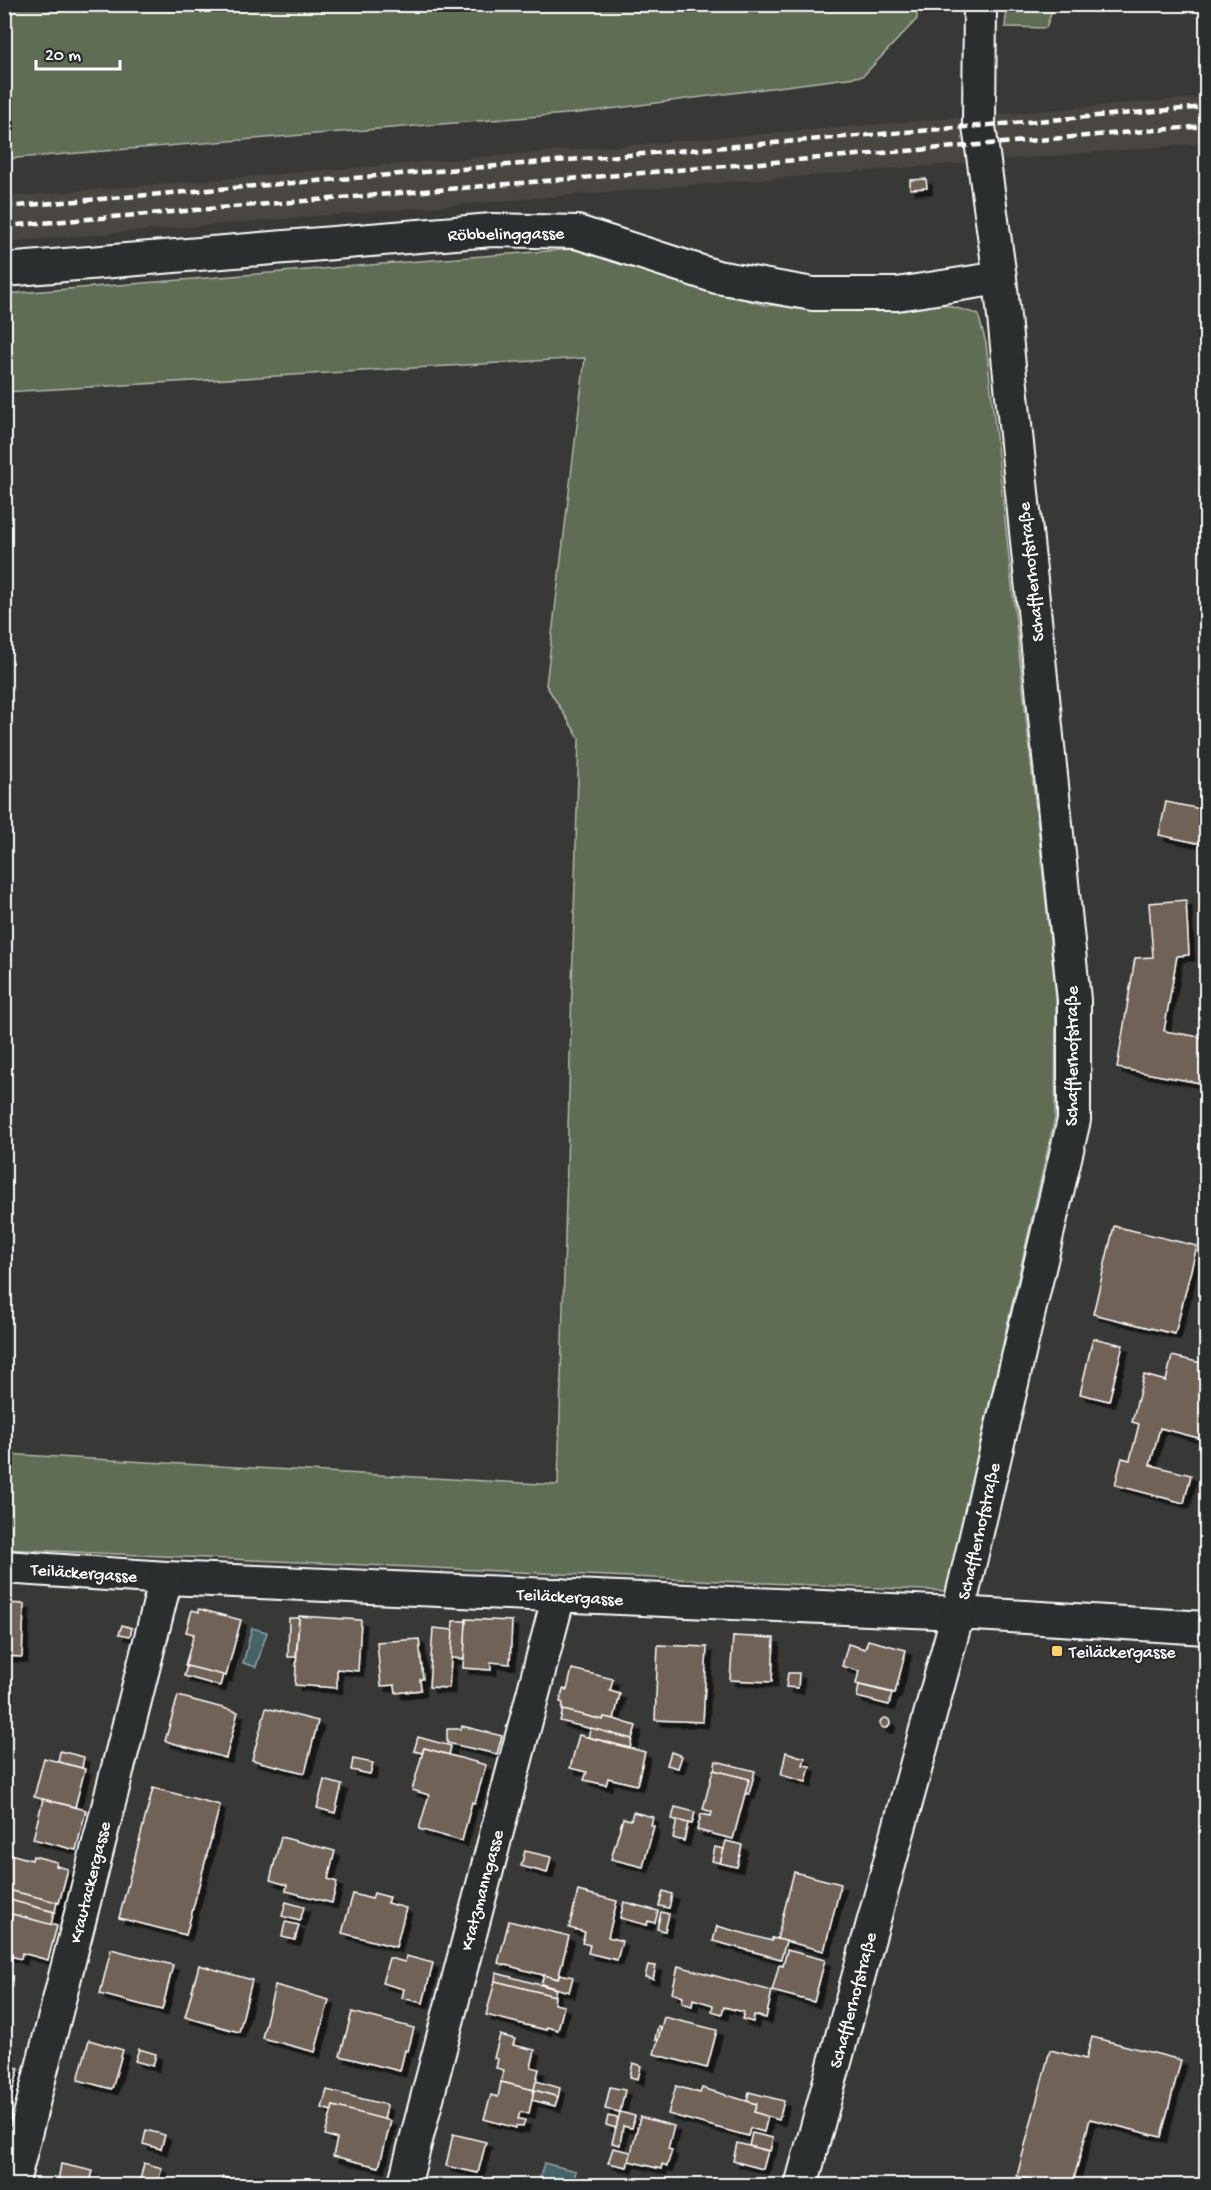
<svg xmlns="http://www.w3.org/2000/svg" width="1211" height="2190" viewBox="0 0 1211 2190" font-family="'Gochi Hand',sans-serif">
<style>
.built{fill:#494540}
.green{fill:#616d54;stroke:#b0b6aa;stroke-width:1.5}
.water{fill:#47646b;stroke:#91a2a6;stroke-width:1.5}
.building{fill:#706256;stroke:#fff;stroke-width:1.5;filter:url(#shadow)}
.lines{fill:none;stroke-linecap:round;stroke-linejoin:round}
.street-casing{stroke:#fff;stroke-width:36}
.street{stroke:#2a2d2e;stroke-width:32}
.rail{stroke:#fff;stroke-width:4.5;stroke-dasharray:9 4.5;stroke-linecap:butt}
.poi-dot{fill:#ffd166;stroke:#2a2d2e;stroke-width:2}
.labels{text-anchor:middle;stroke-width:4.5;stroke-linejoin:round;paint-order:stroke}
.street-label{font-size:18px;fill:#fff;stroke:#2a2d2e}
.poi-label{font-size:18px;fill:#fff;stroke:#2a2d2e;text-anchor:start}
</style>
<defs>
<filter id="shadow"><feDropShadow dx="5.5" dy="5.5" stdDeviation="0" flood-color="#0009"/></filter>
</defs>
<rect width="100%" height="100%" fill="#383836"/>
<filter id="ink" filterUnits="userSpaceOnUse"><feTurbulence type="fractalNoise" baseFrequency=".0167" numOctaves="2"/><feDisplacementMap in="SourceGraphic" scale="12" xChannelSelector="R" yChannelSelector="G"/><feConvolveMatrix kernelMatrix="1 2 1 2 8 2 1 2 1" color-interpolation-filters="sRGB"/></filter>
<g filter="url(#ink)">
<!-- built -->
<path class="built" d="M1206 97V143L5 242V197Z"/>
<!-- green -->
<g class="green">
<path d="M5 4H917V19L863 76 579 113 5 159Z"/>
<path d="M1007 5V4L1054 5 1046 28 1005 27Z"/>
<path d="M572 249 764 305 883 310 942 304 978 314 986 343 1056 996 1055 1118 946 1591 5 1549V1454L558 1485 579 738 546 685 585 358 5 392V294Z"/>
</g>
<!-- water -->
<g class="water">
<path d="M252 1628 267 1632 256 1667 243 1663Z"/>
<path d="M544 2163 576 2171 573 2185H557L539 2181Z"/>
</g>
<!-- building -->
<g class="building">
<path d="M926 179 927 188 910 189V180Z"/>
<path d="M1166 802 1206 810V824L1202 844 1159 835Z"/>
<path d="M1186 900 1189 955 1177 956 1164 1031 1206 1038V1084L1117 1068 1135 958 1153 957 1149 903Z"/>
<path d="M1114 1226 1197 1246 1175 1334 1093 1314Z"/>
<path d="M1093 1338 1123 1345 1109 1401 1080 1394Z"/>
<path d="M1172 1356 1206 1364 1201 1391 1206 1393V1440L1160 1428 1150 1465 1191 1475 1184 1503 1115 1485 1122 1458 1130 1460 1139 1424 1132 1422 1144 1375 1166 1381Z"/>
<path d="M4 1603 24 1604 22 1657 4 1656Z"/>
<path d="M199 1609 241 1620 226 1676 185 1666 194 1634 186 1632 192 1610 199 1612Z"/>
<path d="M299 1616 361 1620 358 1671 337 1669V1688L295 1685Z"/>
<path d="M289 1618H299L296 1657H288Z"/>
<path d="M466 1619 512 1621 510 1664 491 1662V1670L463 1668Z"/>
<path d="M453 1621H466L464 1659 451 1658Z"/>
<path d="M122 1625 132 1628 130 1636 119 1634Z"/>
<path d="M433 1628 453 1630 449 1688 429 1687Z"/>
<path d="M733 1636 774 1638 772 1682 730 1680Z"/>
<path d="M419 1639 423 1679H420L421 1690 396 1693 395 1685 381 1686 377 1642Z"/>
<path d="M868 1640 906 1650 895 1693 856 1684 859 1671 842 1666 848 1644 865 1649Z"/>
<path d="M658 1645 707 1647 703 1722 655 1720Z"/>
<path d="M187 1666 223 1675 220 1686 184 1676Z"/>
<path d="M572 1669 613 1679 610 1691 620 1694 614 1719 604 1717 603 1720 562 1710 563 1703 560 1702 563 1689 567 1690Z"/>
<path d="M788 1673H799L798 1688 786 1687Z"/>
<path d="M859 1685 892 1693 889 1705 857 1697Z"/>
<path d="M178 1696 238 1712 226 1758 165 1741Z"/>
<path d="M266 1708 318 1721 305 1773 252 1760Z"/>
<path d="M563 1710 603 1720 604 1717 614 1719 636 1726 632 1739 560 1721Z"/>
<circle cx="885" cy="1723" r="5"/>
<path d="M462 1726 502 1736 497 1754 447 1743V1729H461Z"/>
<path d="M591 1728 632 1739 630 1748 588 1737Z"/>
<path d="M579 1735 645 1752 637 1785 608 1778 606 1785 584 1780 587 1772 570 1768Z"/>
<path d="M418 1737 451 1746 449 1755 424 1748 422 1753 414 1751Z"/>
<path d="M424 1748 486 1765 475 1803 472 1802 462 1841 419 1829 429 1795 412 1790Z"/>
<path d="M60 1751 84 1757 82 1768 58 1762Z"/>
<path d="M671 1752 682 1756 678 1768 667 1765Z"/>
<path d="M786 1752 805 1758 803 1765 810 1766 806 1782 781 1775Z"/>
<path d="M44 1758 85 1769 75 1807 34 1797Z"/>
<path d="M353 1759 373 1763 370 1774 351 1770Z"/>
<path d="M716 1761 755 1771 749 1794 745 1793 749 1779 714 1770Z"/>
<path d="M713 1770 749 1779 733 1839 697 1830 701 1814 711 1816 712 1812 703 1809Z"/>
<path d="M324 1780 342 1785 335 1813 317 1808Z"/>
<path d="M153 1788 220 1805 186 1935 119 1918Z"/>
<path d="M43 1799 86 1810 76 1850 33 1839Z"/>
<path d="M675 1807 695 1812 692 1824 672 1819Z"/>
<path d="M633 1812 653 1817 651 1825 654 1826 643 1867 611 1859 623 1818 631 1820Z"/>
<path d="M677 1820 688 1823 684 1841 673 1838Z"/>
<path d="M281 1837 335 1851 328 1879 337 1882 332 1903 286 1891 287 1885 270 1880Z"/>
<path d="M726 1841 742 1845 737 1867 720 1863Z"/>
<path d="M715 1847 724 1849 720 1863 712 1861Z"/>
<path d="M525 1851 551 1857 547 1873 521 1866Z"/>
<path d="M10 1854 32 1860 33 1856 57 1862 56 1866 68 1869 59 1903 4 1889V1859L8 1860Z"/>
<path d="M794 1872 841 1884 824 1951 777 1939Z"/>
<path d="M4 1889 57 1902 55 1912 4 1899Z"/>
<path d="M578 1891 617 1901 608 1937 622 1941 617 1960 588 1953 590 1945 582 1943 585 1932 569 1928Z"/>
<path d="M663 1891 672 1894 669 1908 659 1906Z"/>
<path d="M374 1893 389 1897 387 1903 406 1908 396 1947 342 1933 353 1894 372 1899Z"/>
<path d="M6 1899 54 1912 51 1925 4 1913Z"/>
<path d="M286 1902 304 1907 300 1921 282 1916Z"/>
<path d="M624 1902 658 1911 655 1923 648 1921 647 1925 620 1918Z"/>
<path d="M661 1912 669 1914 665 1931 657 1929Z"/>
<path d="M12 1914 57 1926 48 1960 22 1953 21 1959 4 1954V1942Z"/>
<path d="M509 1921 569 1936 558 1979 498 1963Z"/>
<path d="M285 1922 299 1925 295 1940 282 1937Z"/>
<path d="M717 1926 772 1941V1938L786 1941 781 1959 713 1941Z"/>
<path d="M111 1949 173 1965 162 2010 100 1994Z"/>
<path d="M787 1950 825 1960 814 2002 772 1991 779 1965 783 1966Z"/>
<path d="M406 1956 433 1963 423 2003 402 1998 404 1989 382 1983 389 1958 405 1962Z"/>
<path d="M199 1965 252 1980 239 2032 185 2017Z"/>
<path d="M648 1965 656 1966 653 1979 645 1977Z"/>
<path d="M678 1966 772 1991 766 2018 754 2015 753 2022 742 2019 744 2012 724 2007 722 2014 712 2011 713 2005 693 1999 692 2006 682 2003 683 1997 672 1993Z"/>
<path d="M496 1973 556 1989 554 1996 495 1981Z"/>
<path d="M560 1974 573 1977 569 1992 541 1984 544 1975 558 1979Z"/>
<path d="M495 1981 555 1996 554 2004 564 2006 558 2030 547 2027 546 2030 486 2015Z"/>
<path d="M275 1985 329 2000 315 2052 262 2038Z"/>
<path d="M352 2012 414 2028 408 2051 405 2050 400 2071 340 2056Z"/>
<path d="M664 2017 717 2030 707 2068 654 2054Z"/>
<path d="M658 2026 661 2027 658 2040 655 2039Z"/>
<path d="M500 2035 515 2039 513 2045 535 2050 531 2067 539 2069 534 2090 501 2082 504 2070 496 2068 498 2059 494 2058Z"/>
<path d="M1092 2037 1181 2060 1161 2137 1090 2119 1072 2186H1054L1017 2176 1050 2050 1086 2059Z"/>
<path d="M89 2040 123 2050 112 2089 78 2080Z"/>
<path d="M139 2049 156 2054 153 2066 135 2061Z"/>
<path d="M633 2063 641 2066 638 2079 630 2077Z"/>
<path d="M4 2065 19 2068 9 2105 4 2104Z"/>
<path d="M536 2081 560 2088 558 2097 534 2090Z"/>
<path d="M501 2082 534 2090 529 2113 520 2112 518 2119 525 2120 523 2127 516 2126V2128L484 2119 491 2095 498 2097Z"/>
<path d="M676 2086 700 2093 702 2088 757 2104 754 2112 768 2116 764 2132 750 2128 748 2136 668 2114Z"/>
<path d="M610 2087 625 2090 620 2112 605 2109Z"/>
<path d="M327 2090 387 2105 384 2120 333 2106 332 2111 322 2108Z"/>
<path d="M534 2090 558 2097 555 2106 532 2100Z"/>
<path d="M749 2092 784 2101 779 2120 754 2112 757 2104 747 2101Z"/>
<path d="M333 2106 391 2121 379 2167 333 2156 337 2139 325 2135Z"/>
<path d="M620 2112 635 2116 632 2128 623 2126 620 2145 612 2143Z"/>
<path d="M608 2116 618 2118 616 2128 606 2125Z"/>
<path d="M640 2117 674 2126 668 2149 672 2150 667 2166 662 2164 661 2169 629 2161Z"/>
<path d="M146 2130 165 2135 161 2149 143 2144Z"/>
<path d="M752 2133 773 2138 770 2151 749 2146Z"/>
<path d="M453 2134 486 2142 478 2173 446 2166Z"/>
<path d="M737 2143 768 2151 763 2169 733 2161Z"/>
<path d="M613 2148 631 2152 627 2167 608 2163Z"/>
<path d="M144 2163 162 2168 157 2184 140 2180Z"/>
<path d="M61 2164 93 2171 89 2186H77L58 2181Z"/>
<path d="M223 2177 243 2182V2181L262 2186H221Z"/>
</g>
<g class="lines">
<defs>
<g id="street">
<path d="M4 270 492 230 577 232 717 277 813 294H897L1000 278"/>
<path d="M4 1567 166 1578 958 1613 1206 1628"/>
<path d="M12 2186 166 1578"/>
<path d="M404 2186 559 1595"/>
<path d="M801 2186 958 1613 1074 1120V1000L1000 278 979 126 980 4"/>
</g>
</defs>
<!-- street casing -->
<use href="#street" class="street-casing"/>
<!-- street -->
<use href="#street" class="street"/>
<!-- rail -->
<g class="rail">
<path d="M4 207 1206 107"/>
<path d="M4 226 1206 126"/>
</g>
</g>
</g>
<!-- markers -->
<rect class="poi-dot" x="1051" y="1645" width="12" height="12" rx="3"/>
<g class="labels">
<!-- street labels -->
<g class="street-label">
<text transform="translate(506 233) rotate(-1)" y="6">Röbbelinggasse</text>
<text transform="translate(1030 572) rotate(-96)" y="6">Schafflerhofstraße</text>
<text transform="translate(1071 1056) rotate(-90)" y="6">Schafflerhofstraße</text>
<text transform="translate(978 1531) rotate(-77)" y="6">Schafflerhofstraße</text>
<text transform="translate(84 1572) rotate(4)" y="6">Teiläckergasse</text>
<text transform="translate(570 1596) rotate(3)" y="6">Teiläckergasse</text>
<text transform="translate(89 1882) rotate(-76)" y="6">Krautackergasse</text>
<text transform="translate(481 1890) rotate(-75)" y="6">Kratzmanngasse</text>
<text transform="translate(852 2000) rotate(-75)" y="6">Schafflerhofstraße</text>
</g>
<!-- poi labels -->
<g class="poi-label">
<text x="1069" y="1657">Teiläckergasse</text>
</g>
</g>
<!-- margin -->
<rect width="1211" height="2190" fill="none" stroke="#2a2d2e" stroke-width="24"/>
<rect x="12" y="12" width="1187" height="2166" fill="none" stroke="#fff" stroke-width="2" filter="url(#ink)"/>
<!-- scale -->
<path d="M36 60v9h84v-9" fill="none" stroke="#ffffff" stroke-width="3"/>
<text x="45" y="60" font-size="18" fill="#ffffff" stroke="#2a2d2e" stroke-width="4.5" paint-order="stroke">20 m</text>
</svg>
